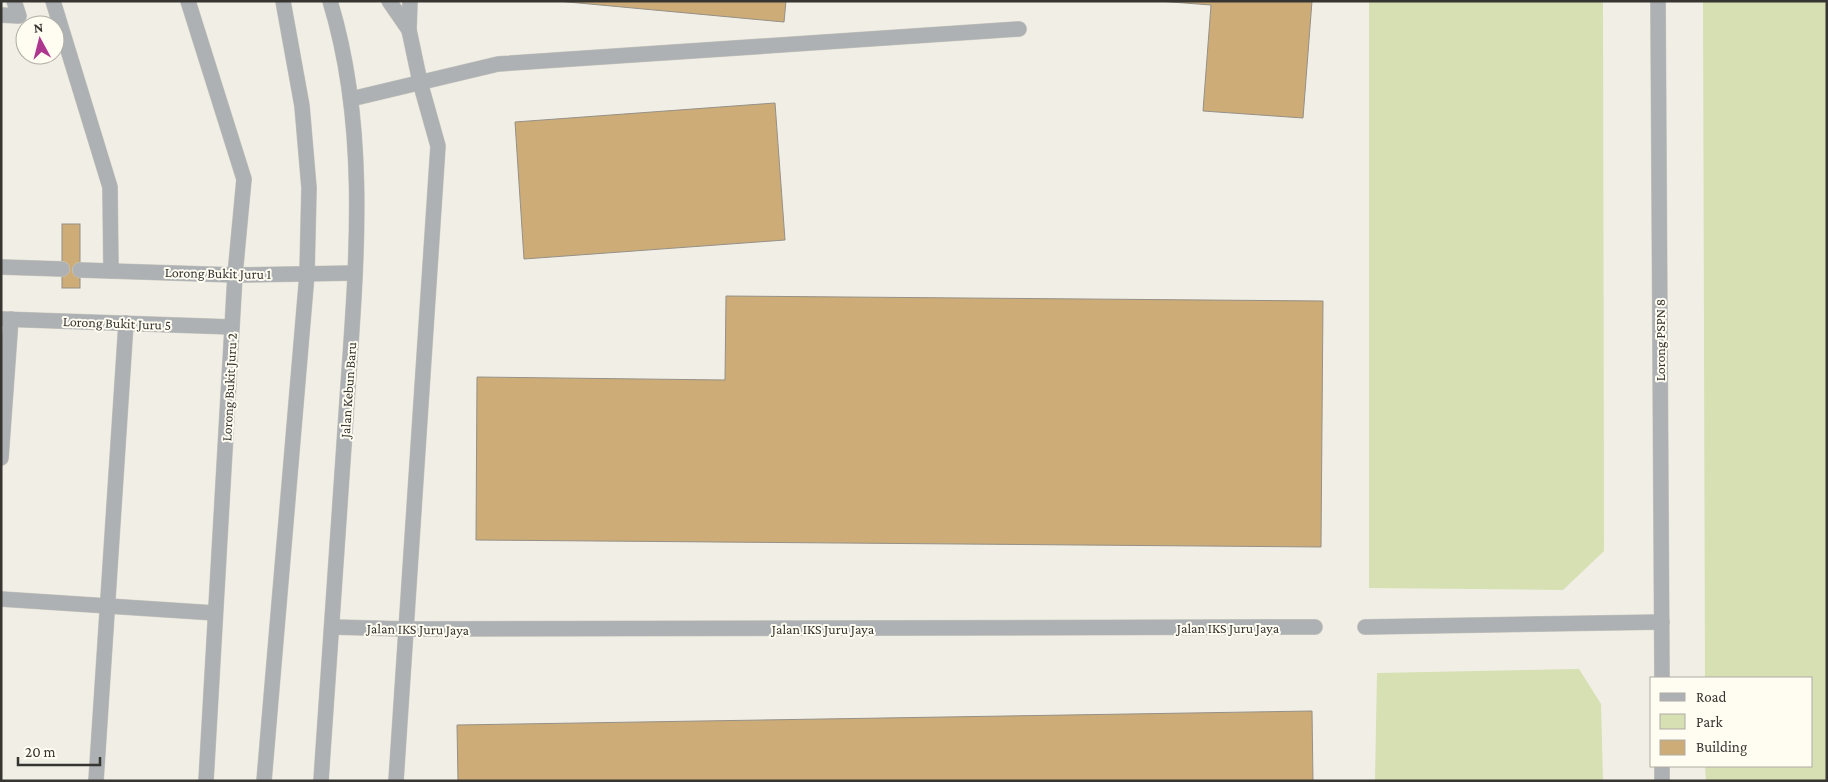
<svg xmlns="http://www.w3.org/2000/svg" width="1828" height="782" viewBox="0 0 1828 782" font-family="'Crimson Pro',serif">
<style>
.green{fill:#d6e0b2}
.building{fill:#cdac77;stroke:#959087}
.lines{fill:none;stroke-linecap:round;stroke-linejoin:round}
.minor-casing{stroke:#cccac1;stroke-width:16}
.minor{stroke:#adb1b3;stroke-width:15}
.labels{text-anchor:middle;stroke-width:4;stroke-linejoin:round;paint-order:stroke}
.street-label{font-size:14px;fill:#363531;stroke:#fffcf2}
</style>
<rect width="100%" height="100%" fill="#f1efe5"/>
<!-- green -->
<g class="green">
<path d="M1369 1H1603L1604 551 1563 590 1369 588Z"/>
<path d="M1703 1H1827V781H1706L1705 766H1812V678H1705Z"/>
<path d="M1579 669 1601 704 1603 781H1375L1377 673Z"/>
</g>
<!-- building -->
<g class="building">
<path d="M557 1H786L784 22Z"/>
<path d="M1158 1H1312L1303 118 1203 111 1211 5Z"/>
<path d="M775 103 785 240 524 259 515 122Z"/>
<rect x="62" y="224" width="18" height="64"/>
<path d="M726 296 1323 301 1321 547 476 540 477 377 725 380Z"/>
<path d="M1312 711 1313 781H458L457 725Z"/>
</g>
<g class="lines">
<defs>
<g id="minor">
<path d="M53 1 110 187 111 271"/>
<path d="M188 1 244 179 235 275 206 781"/>
<path d="M389 1 409 30"/>
<path d="M1658 1 1662 678"/>
<path d="M1 15 19 16 14 1"/>
<path d="M351 99 498 64 1019 29"/>
<path d="M1 267 62 269"/>
<path d="M80 270 235 275 355 273"/>
<path d="M1 319 232 327"/>
<path d="M1 458 11 319"/>
<path d="M1 599 215 613"/>
<path d="M332 627 407 629 1315 627"/>
<path d="M1365 627 1662 622"/>
<path d="M1662 766V781"/>
<path d="M96 781 126 323"/>
<path d="M264 781 307 274 309 188 302 106 283 1"/>
<path d="M321 781C329 659 338 537 346 416 355 278 371 135 330 1"/>
<path d="M396 781 438 146 420 82 409 30 410 1"/>
</g>
</defs>
<!-- minor casing -->
<use href="#minor" class="minor-casing"/>
<!-- minor -->
<use href="#minor" class="minor"/>
</g>
<g class="labels">
<!-- street labels -->
<g class="street-label">
<text transform="translate(218 273) rotate(1)" y="5">Lorong Bukit Juru 1</text>
<text transform="translate(117 323) rotate(2)" y="5">Lorong Bukit Juru 5</text>
<text transform="translate(1660 340) rotate(-90)" y="5">Lorong PSPN 8</text>
<text transform="translate(229 387) rotate(-87)" y="5">Lorong Bukit Juru 2</text>
<text transform="translate(348 390) rotate(-86)" y="5">Jalan Kebun Baru</text>
<text x="1228" y="633">Jalan IKS Juru Jaya</text>
<text transform="translate(418 629) rotate(1)" y="5">Jalan IKS Juru Jaya</text>
<text x="823" y="634">Jalan IKS Juru Jaya</text>
</g>
</g>
<!-- border -->
<rect width="1828" height="782" fill="none" stroke="#363531" stroke-width="5"/>
<!-- legend -->
<rect x="1650" y="677" width="162" height="90" fill="#fffcf2" stroke="#afaca5"/>
<rect x="1660" y="693" width="25" height="8" fill="#adb1b3" stroke="#afaca5"/>
<text x="1696" y="702" font-size="15" fill="#363531">Road</text>
<rect x="1660" y="714" width="25" height="15" fill="#d6e0b2" stroke="#afaca5"/>
<text x="1696" y="727" font-size="15" fill="#363531">Park</text>
<rect x="1660" y="740" width="25" height="15" fill="#cdac77" stroke="#afaca5"/>
<text x="1696" y="752" font-size="15" fill="#363531">Building</text>
<!-- north arrow -->
<g transform="translate(40 40) rotate(353)"><circle r="24" fill="#fffcf2" stroke="#afaca5"/>
<path d="M0-4L9 19L0 12L-9 19Z" fill="#ad378e"/>
<text y="-8" font-size="14" font-weight="bold" text-anchor="middle" fill="#363531">N</text>
</g>
<!-- scale -->
<path d="M18 757v8h82v-8" fill="none" stroke="#363531" stroke-width="2.5"/>
<text x="25" y="757" font-size="15" fill="#363531" stroke="#fffcf2" stroke-width="4" paint-order="stroke">20 m</text>
</svg>
